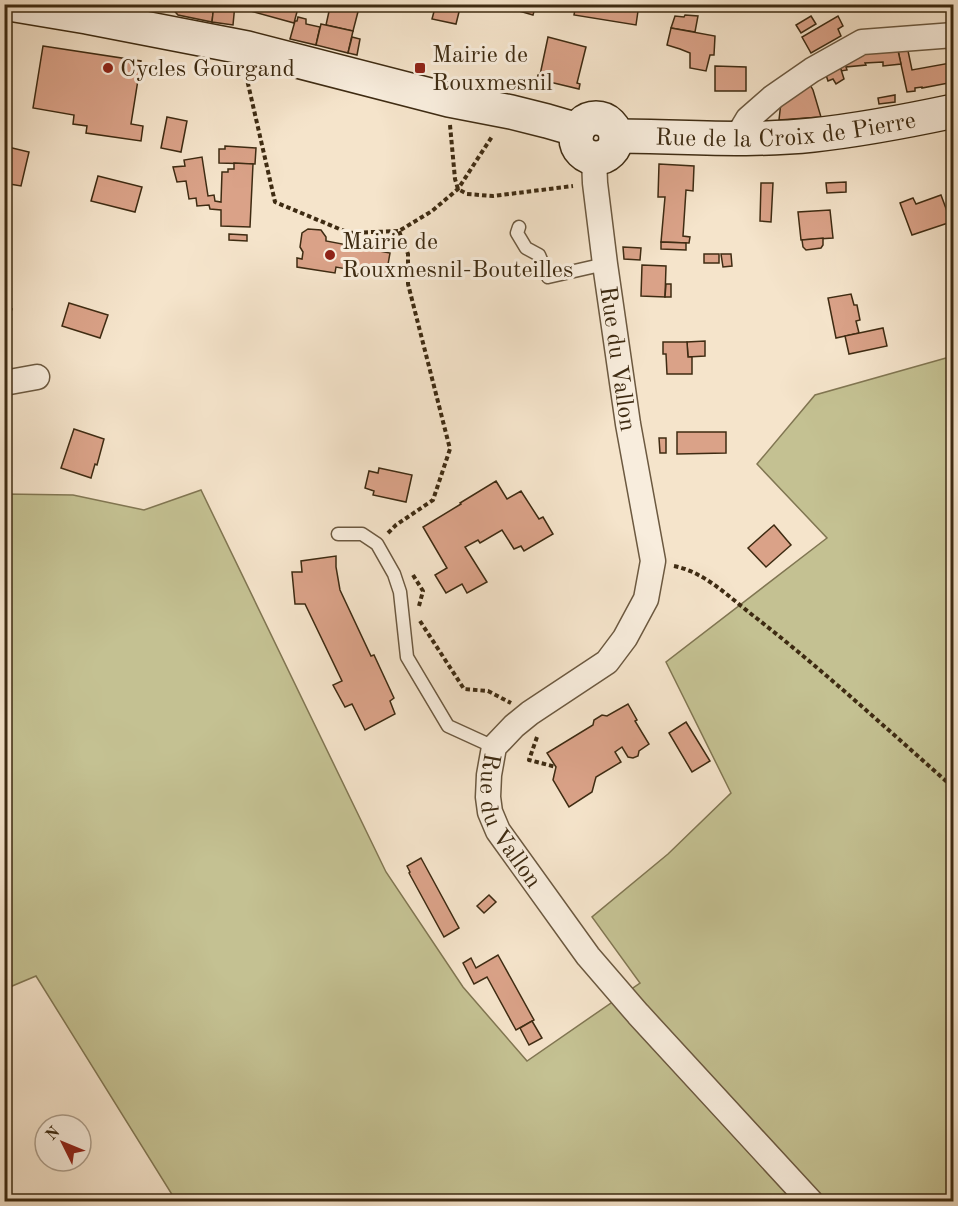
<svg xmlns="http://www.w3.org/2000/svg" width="958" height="1206" viewBox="0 0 958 1206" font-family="'Old Standard TT',serif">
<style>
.green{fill:#c4c192;stroke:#817652;stroke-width:1.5}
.building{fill:#daa288;stroke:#3e2b12;stroke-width:1.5}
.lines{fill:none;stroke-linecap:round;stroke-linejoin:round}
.service-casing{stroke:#6c5940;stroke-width:15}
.minor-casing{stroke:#6c5940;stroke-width:27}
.secondary-casing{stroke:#3e2b12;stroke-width:36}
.path{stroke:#3e2b12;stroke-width:4;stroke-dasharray:4.5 3;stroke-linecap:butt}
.service{stroke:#f8eddd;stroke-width:12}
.minor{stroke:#f8eddd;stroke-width:24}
.secondary{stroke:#f8eddd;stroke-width:33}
.poi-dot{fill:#8f2418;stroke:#f8eddd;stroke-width:2}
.labels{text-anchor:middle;stroke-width:6;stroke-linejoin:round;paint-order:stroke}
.poi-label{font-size:24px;fill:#3e2b12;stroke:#f8eddd;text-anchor:start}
.street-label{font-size:24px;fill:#3e2b12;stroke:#f8eddd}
</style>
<rect width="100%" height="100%" fill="#f5e4cb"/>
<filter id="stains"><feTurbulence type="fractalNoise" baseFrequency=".00333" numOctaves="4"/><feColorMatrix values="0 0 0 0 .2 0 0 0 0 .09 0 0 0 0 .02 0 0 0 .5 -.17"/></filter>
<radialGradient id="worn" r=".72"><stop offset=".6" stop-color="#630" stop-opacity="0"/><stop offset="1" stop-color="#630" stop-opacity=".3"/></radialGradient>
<!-- green -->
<path class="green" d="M953 356V1201H176L36 976 5 989V494L73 495 144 510 201 490 386 872 463 987 527 1061 640 983 592 917 668 854 731 793 666 662 827 538 757 464 815 395Z"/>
<!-- building -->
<g class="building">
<path d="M168 4H214L212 22 178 15Z"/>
<path d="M214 4H235L233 25 212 22Z"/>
<path d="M248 4H283L298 8 294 23 247 10Z"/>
<path d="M360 4 353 31 326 25 330 7 320 4Z"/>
<path d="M436 4H461L456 24 432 19Z"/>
<path d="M495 4H536L533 15Z"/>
<path d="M576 4H639L636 25 574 15Z"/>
<rect x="791" y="4" width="32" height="3"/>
<path d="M685 15 698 16 695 32 671 28 675 16 684 17Z"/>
<path d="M811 16 816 24 801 33 796 25Z"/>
<path d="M838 16 843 26 838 29 841 36 811 53 802 37Z"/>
<path d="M298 17 306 19V24L320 27 316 45 290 39 295 21H297Z"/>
<path d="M321 24 353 31 348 53 316 45Z"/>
<path d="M671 28 715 36 714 55H710L706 71 690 68V53L680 49 667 45Z"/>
<path d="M352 37 360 39 357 55 348 53Z"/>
<path d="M548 37 586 47 577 83 580 84 579 89 537 79 538 75H540Z"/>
<path d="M43 46 141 61 131 124 143 126 141 141 86 133 87 126 73 124 74 115 33 108Z"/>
<path d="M897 46H907L912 70 950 63 954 82 922 88V87L915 88V91L907 92Z"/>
<path d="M897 46 901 64 883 66V62L865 63 866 65 846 67 847 70 841 71 839 63 860 49Z"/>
<path d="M839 63 844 79 836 84 833 79 828 81 825 72Z"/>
<path d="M715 66 746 67V91H715Z"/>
<path d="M809 83 813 90 821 117 779 120 781 102Z"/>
<path d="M895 95V102L879 104 878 98Z"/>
<path d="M167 117 187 121 181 152 161 148Z"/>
<path d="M4 146 29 152 21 186 4 183Z"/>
<path d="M225 146 256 148 255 164 219 163V149H225Z"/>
<path d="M202 157 208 196 214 195 215 201 221 202 222 172H228V169H234V163L253 164 250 227 221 226V210L210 209 209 205 197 206 196 198 189 199 186 181 177 182 173 167 185 166 184 160Z"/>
<path d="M659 164 694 166 693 191 686 190 683 236 690 237 689 243 661 242 665 197H658Z"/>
<path d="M98 176 142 187 135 212 91 201Z"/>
<path d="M846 182V192L827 193 826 183Z"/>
<path d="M761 183H773L771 222 760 221Z"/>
<path d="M941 195 951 222 912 235 900 203 913 198 916 204Z"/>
<path d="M830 210 833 238 801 240 798 212Z"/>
<path d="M308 229 321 230 326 237V241L390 253 386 276 336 267 335 273 297 267V258L302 259 303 252 300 247 302 233Z"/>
<path d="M229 234 247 235V241L229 240Z"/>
<path d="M823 238V245L821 248 806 250 803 247 802 240Z"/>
<path d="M661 242 686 243V250L661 249Z"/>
<path d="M623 247 641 248 640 260 624 259Z"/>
<rect x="704" y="254" width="15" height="9"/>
<path d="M721 254H731L732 266 723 267Z"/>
<path d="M642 265 666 266 665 297 641 296Z"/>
<path d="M666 284H671V297H665Z"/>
<path d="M851 294 854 305H857L860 320 856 321 859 333 836 338 828 298Z"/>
<path d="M69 303 108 315 100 338 62 326Z"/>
<path d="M4 306 12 309 4 332Z"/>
<path d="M883 328 887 346 849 354 845 336Z"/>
<path d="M705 341V356L688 357 687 342Z"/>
<path d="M663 342H687L688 357H692V374H667L666 354H663Z"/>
<path d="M74 429 104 439 97 465 95 464 91 478 61 468Z"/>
<path d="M677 432H726V453L677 454Z"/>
<path d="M659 438H666V453H660Z"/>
<path d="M379 468 412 475 406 502 373 495 374 491 365 488 369 471 378 473Z"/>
<path d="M496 481 507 499 521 491 539 519 543 517 553 534 524 551 521 546 514 549 502 530 480 543 478 540 465 547 487 582 467 593 462 584 446 593 435 575 447 568 423 527 461 504 460 503Z"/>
<path d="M774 525 791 545 766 567 748 548Z"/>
<path d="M336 556V567L340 590 371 656 374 655 394 698 390 701 395 714 365 730 352 704 345 707 333 685 342 681 305 604H295L292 572H302L301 561Z"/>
<path d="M628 704 637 720 635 721 649 744 639 751 638 756 633 758 628 757 622 747 615 752 621 762 596 777 592 792 569 807 553 780 556 767 547 753 593 725 594 720 602 715 607 716Z"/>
<path d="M686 722 710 761 692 772 669 733Z"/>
<path d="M421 858 459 928 444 937 409 873 410 872 407 866Z"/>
<path d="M489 895 496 902 484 913 477 906Z"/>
<path d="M498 955 534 1020 516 1030 487 977 474 984 463 963 471 958 476 968Z"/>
<path d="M532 1021 542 1038 529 1045 520 1028Z"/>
</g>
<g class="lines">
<defs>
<g id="service">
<path d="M519 227 517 233 526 248 539 255 548 277 605 264"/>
<path d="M338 534H362L377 544 394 574 400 592 407 657 448 726 494 747"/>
</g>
<g id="minor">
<path d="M736 139 748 119 773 97 812 70 862 42 954 35"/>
<path id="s1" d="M594 158 595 183 605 264 628 424 653 561 646 599 625 638 607 662 530 713 514 726 494 747 489 775 488 797 490 812 498 831 588 956 638 1014 811 1202"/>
<path d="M4 383 37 377"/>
</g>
<g id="secondary">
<path d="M9 4 87 17 247 48 449 100 511 112 547 121 578 130"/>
<circle cx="596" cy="138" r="20"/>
<path id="s2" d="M616 136C682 136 748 142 813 135 860 130 907 121 954 111"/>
</g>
</defs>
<!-- service casing -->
<use href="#service" class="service-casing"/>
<!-- minor casing -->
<use href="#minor" class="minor-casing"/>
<!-- secondary casing -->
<use href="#secondary" class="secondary-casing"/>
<!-- path -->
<g class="path">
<path d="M246 75 275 202 349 233 399 231 432 211 458 189 493 135"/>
<path d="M450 125 455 179 458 189 467 194 493 196 573 186"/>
<path d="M388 533 396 525 433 500 450 449 408 284V254L399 231"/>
<path d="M674 566C705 572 730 598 755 617 824 671 888 730 954 788"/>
<path d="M413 575 423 591 419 606"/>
<path d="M420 621 464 689 488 691 511 703"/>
<path d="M537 737 529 760 556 767"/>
</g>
<!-- service -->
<use href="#service" class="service"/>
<!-- minor -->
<use href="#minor" class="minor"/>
<!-- secondary -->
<use href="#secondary" class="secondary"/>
</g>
<!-- markers -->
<g class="poi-dot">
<circle cx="108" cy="68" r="6"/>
<rect x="414" y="62" width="12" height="12" rx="3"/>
<circle cx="330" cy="255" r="6"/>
</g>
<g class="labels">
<!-- poi labels -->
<g class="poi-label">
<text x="432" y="62">Mairie de<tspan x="432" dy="28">Rouxmesnil</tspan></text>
<text x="120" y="76">Cycles Gourgand</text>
<text x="342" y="249">Mairie de<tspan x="342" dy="28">Rouxmesnil-Bouteilles</tspan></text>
</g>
<!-- street labels -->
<g class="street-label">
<text dy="8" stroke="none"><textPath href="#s2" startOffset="170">Rue de la Croix de Pierre</textPath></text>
<text dy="8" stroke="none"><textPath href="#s1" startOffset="202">Rue du Vallon</textPath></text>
<text dy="8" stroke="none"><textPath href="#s1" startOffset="742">Rue du Vallon</textPath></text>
</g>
</g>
<!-- margin -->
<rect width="958" height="1206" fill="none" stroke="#f5e4cb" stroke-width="24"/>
<rect x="6" y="6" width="946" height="1194" fill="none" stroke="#3e2b12" stroke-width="3"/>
<rect x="12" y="12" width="934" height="1182" fill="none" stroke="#3e2b12" stroke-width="1.5"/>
<!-- north arrow -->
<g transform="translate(63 1143) rotate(313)"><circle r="28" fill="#f8eddd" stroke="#ae9f8c" stroke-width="1.5"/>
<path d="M0-4.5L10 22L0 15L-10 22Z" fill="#8f2418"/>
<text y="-9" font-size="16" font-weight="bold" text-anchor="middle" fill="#3e2b12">N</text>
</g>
<rect width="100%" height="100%" filter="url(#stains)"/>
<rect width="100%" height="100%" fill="url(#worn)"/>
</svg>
